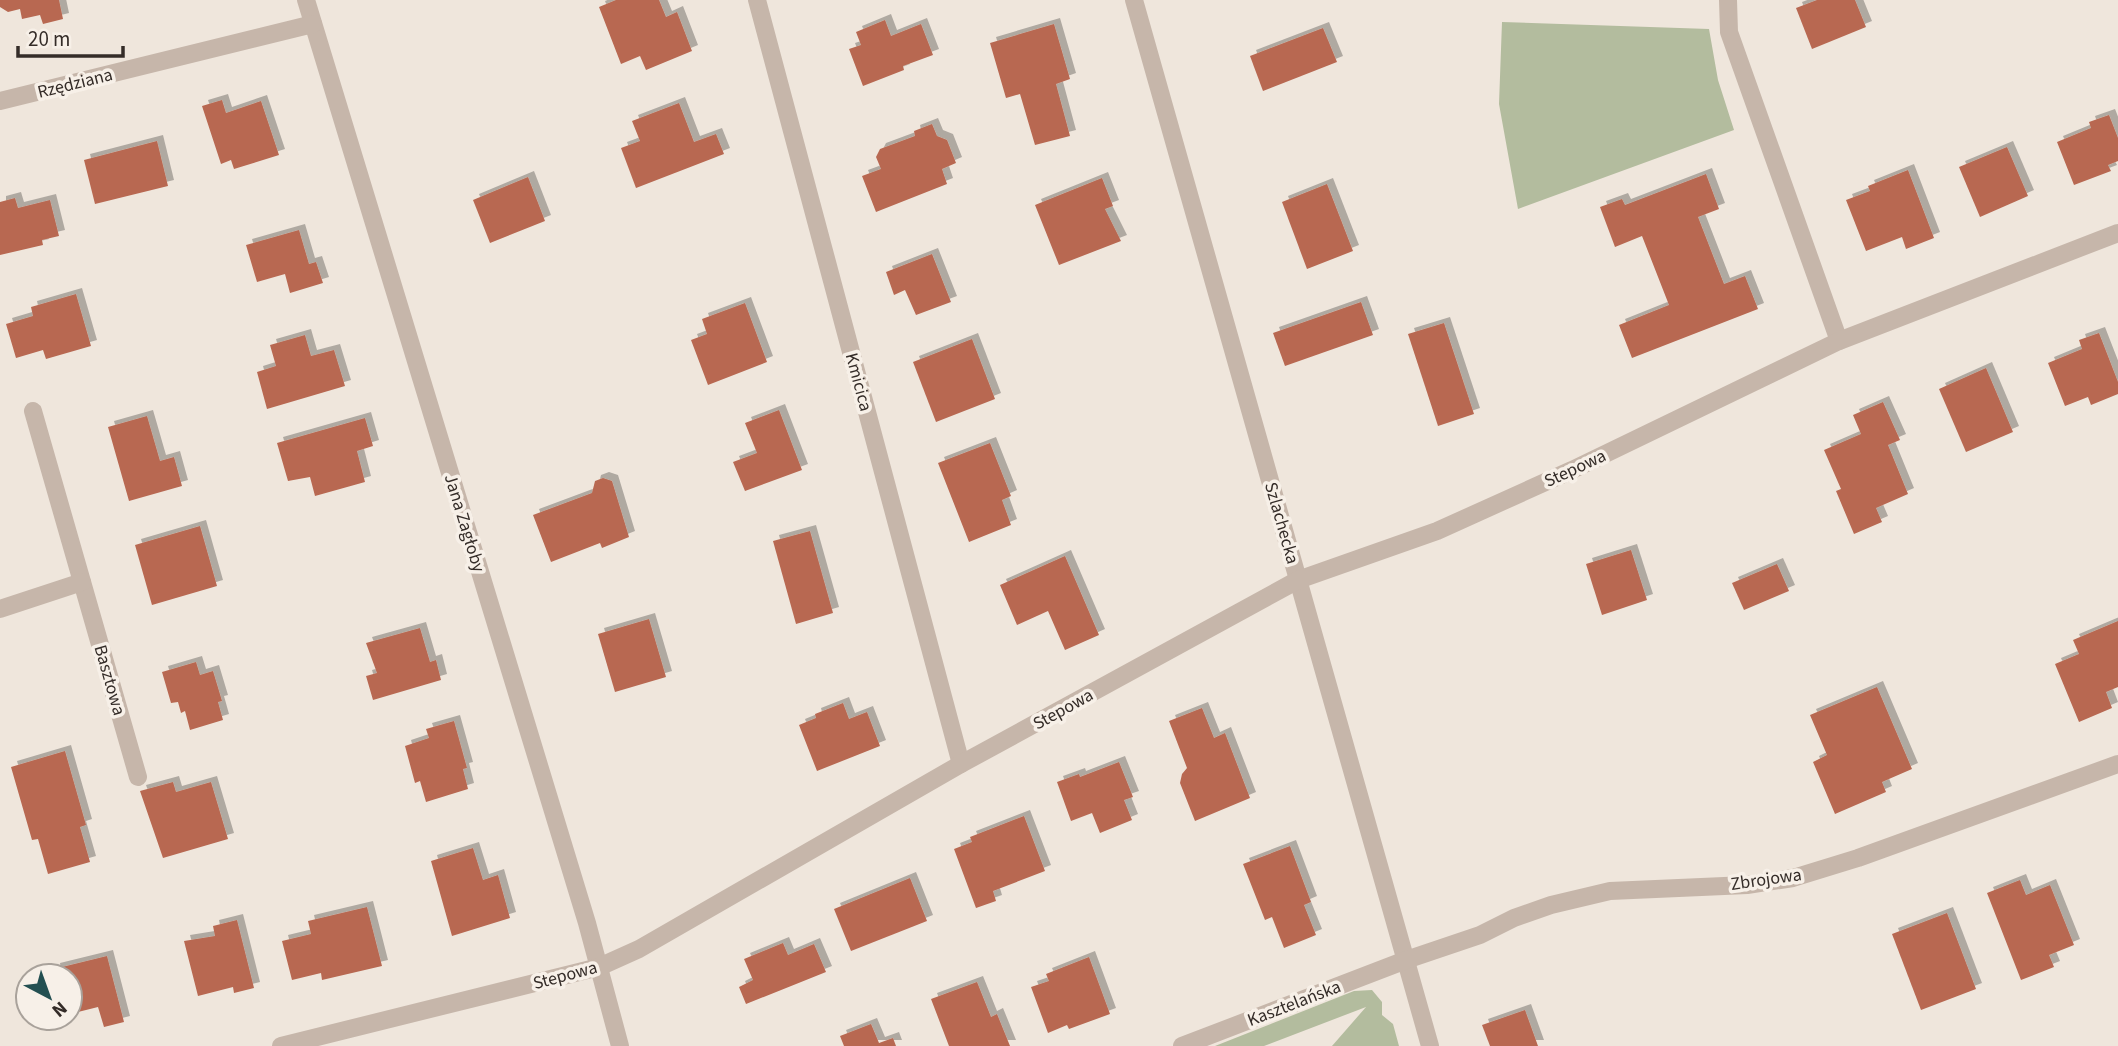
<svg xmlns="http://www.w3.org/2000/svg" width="2118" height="1046" viewBox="0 0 2118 1046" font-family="'Source Sans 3',sans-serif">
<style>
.green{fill:#b3bc9e}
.building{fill:#b86851;filter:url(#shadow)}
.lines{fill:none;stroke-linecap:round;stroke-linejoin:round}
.service{stroke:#c6b6aa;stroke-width:18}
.minor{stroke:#c6b6aa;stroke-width:18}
.labels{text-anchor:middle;stroke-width:7;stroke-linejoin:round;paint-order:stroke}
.street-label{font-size:18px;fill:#342c28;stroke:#f7f0e8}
</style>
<defs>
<filter id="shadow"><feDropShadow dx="6" dy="-6" stdDeviation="0" flood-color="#0004"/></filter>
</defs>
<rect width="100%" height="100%" fill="#efe6dc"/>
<!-- green -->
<g class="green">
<path d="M1502 22 1709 29 1718 80 1734 130 1518 209 1499 104Z"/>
<path d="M1372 990 1382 1002V1015L1393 1024 1399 1046H1332L1366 1007 1264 1046H1215L1354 991Z"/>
</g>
<!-- building -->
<g class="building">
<path d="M0 0H59L63 19 43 24 40 15 22 19 20 9 8 12 0 7Z"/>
<path d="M616 0H659L666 17 677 12 692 51 646 70 640 56 621 64 599 7Z"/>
<path d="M1817 0H1855L1866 27 1812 49 1796 8Z"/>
<path d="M885 20 891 36 921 24 933 55 903 66 904 70 863 86 849 49 861 45 856 32Z"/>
<path d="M1054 24 1070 79 1056 84 1070 136 1035 145 1020 94 1006 98 990 43Z"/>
<path d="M1323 28 1337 62 1263 91 1250 56Z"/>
<path d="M222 100 226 113 261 101 279 155 234 169 231 160 221 164 202 106Z"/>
<path d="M679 103 694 142 716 134 724 154 636 188 621 148 640 141 632 121Z"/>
<path d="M2109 115 2118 138V161L2108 165 2111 171 2074 185 2057 142 2091 128 2089 122Z"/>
<path d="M932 124 937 136 947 140 956 163 942 169 947 184 876 212 862 176 881 169 876 157 880 149 915 136 914 131Z"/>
<path d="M157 141 168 186 95 204 84 160Z"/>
<path d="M2007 147 2028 196 1980 217 1959 167Z"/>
<path d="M1908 170 1934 238 1906 249 1902 237 1866 251 1846 200 1870 191 1868 186Z"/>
<path d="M1706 174 1719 209 1698 217 1724 284 1745 276 1758 309 1632 358 1619 325 1669 305 1642 236 1615 247 1600 207 1622 199 1625 205Z"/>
<path d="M528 177 545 221 490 243 473 200Z"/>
<path d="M1102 178 1113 206 1105 209 1121 241 1059 265 1035 205Z"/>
<path d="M1327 184 1353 251 1307 269 1282 202Z"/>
<path d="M15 198 18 208 50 200 59 236 42 240 43 245 0 255V202Z"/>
<path d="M299 230 309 264 316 262 323 283 290 293 285 274 257 282 246 245Z"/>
<path d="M932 254 951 302 916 315 905 290 894 295 886 272Z"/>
<path d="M76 294 91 346 46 359 43 350 16 358 6 324 33 316 31 307Z"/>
<path d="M1361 302 1373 335 1285 366 1273 333Z"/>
<path d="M745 303 767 362 708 385 691 340 707 334 702 319Z"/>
<path d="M1444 323 1474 414 1438 426 1408 334Z"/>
<path d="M2099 333 2118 382V394L2091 405 2088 397 2065 406 2048 363 2082 349 2079 340Z"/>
<path d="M305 335 311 356 334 350 345 386 267 409 257 372 276 366 270 345Z"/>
<path d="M972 339 995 399 936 422 913 362Z"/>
<path d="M1986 368 2013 432 1966 452 1939 389Z"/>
<path d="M1883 402 1900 440 1888 445 1908 494 1876 508 1882 522 1854 534 1836 491 1841 489 1824 450 1861 434 1853 415Z"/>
<path d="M779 410 802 470 745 491 733 462 757 453 745 423Z"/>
<path d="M147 416 160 461 174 457 182 486 129 501 108 427Z"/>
<path d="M365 418 373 446 357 451 365 482 315 496 310 477 288 481 277 443Z"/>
<path d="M990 443 1011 496 1002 500 1011 525 969 542 938 463Z"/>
<path d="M603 478 612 481 629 537 602 548 600 543 551 562 533 515 592 493 595 481Z"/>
<path d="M200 526 217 586 152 605 135 545Z"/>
<path d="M810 531 833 613 796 624 773 541Z"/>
<path d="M1631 550 1647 600 1602 615 1586 564Z"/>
<path d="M1065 556 1099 635 1065 650 1048 611 1017 625 1000 585Z"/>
<path d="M1777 564 1789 591 1744 610 1732 583Z"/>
<path d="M649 619 666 677 615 692 598 634Z"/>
<path d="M2118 621V687L2106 692 2112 708 2079 722 2055 664 2079 654 2073 640Z"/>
<path d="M420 628 430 662 436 660 441 680 373 700 366 676 377 673 366 643Z"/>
<path d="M196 662 200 675 213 671 222 701 218 702 223 720 190 730 185 711 181 713 178 702 171 703 162 672Z"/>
<path d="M1877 687 1912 769 1882 782 1886 792 1835 814 1813 762 1827 755 1810 715Z"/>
<path d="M843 703 849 719 867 712 880 746 817 771 799 725 816 718 815 714Z"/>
<path d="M1202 708 1214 738 1225 733 1250 798 1195 821 1180 783 1182 774 1187 768 1169 721Z"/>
<path d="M454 721 467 768 463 769 468 789 426 802 420 781 415 783 405 746 429 738 426 729Z"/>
<path d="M65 751 86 825 80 827 90 862 48 874 38 839 32 840 11 767Z"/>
<path d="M1119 762 1133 797 1124 800 1132 820 1100 833 1092 813 1071 821 1057 782 1079 774 1080 777Z"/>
<path d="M173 782 176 792 211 782 228 839 163 858 140 791Z"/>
<path d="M1024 816 1045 871 993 891 996 901 976 908 954 849 972 842 970 837Z"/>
<path d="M1290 846 1311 902 1304 905 1316 935 1284 948 1272 917 1265 920 1243 864Z"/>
<path d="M473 848 483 880 498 875 510 918 452 936 431 861Z"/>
<path d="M910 878 927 921 851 951 834 909Z"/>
<path d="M2020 880 2026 895 2050 885 2074 945 2049 955 2054 967 2021 980 1987 893Z"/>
<path d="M367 907 382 966 322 980 321 973 292 980 282 941 311 934 308 921Z"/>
<path d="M1947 913 1976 989 1921 1010 1892 934Z"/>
<path d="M237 920 254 988 234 993 233 987 198 996 184 941 215 936 213 926Z"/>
<path d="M783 943 788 955 814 944 826 972 746 1004 739 987 753 980 744 959Z"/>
<path d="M107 956 124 1022 104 1027 98 1007 70 1014V976H55L54 969Z"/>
<path d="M1089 957 1110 1014 1069 1029 1067 1025 1048 1033 1031 987 1049 981 1046 974Z"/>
<path d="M977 982 991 1017 997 1014 1010 1046H949L931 999Z"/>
<path d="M1525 1010 1538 1046H1490L1482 1025Z"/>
<path d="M871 1024 879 1043 893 1038 896 1046H844L840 1036Z"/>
</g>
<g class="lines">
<!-- service -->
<g class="service">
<path d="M33 411 138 777"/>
<path d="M0 609 82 582"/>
</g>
<!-- minor -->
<g class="minor">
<path d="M306 0 587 923 620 1046"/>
<path d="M757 0 961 764"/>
<path d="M1134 0 1430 1046"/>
<path d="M1728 0 1729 32 1839 341"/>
<path d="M0 101 313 24"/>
<path d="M281 1046 599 967 639 949 961 764 1298 580 1437 531 1572 470 1839 341 2118 233"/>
<path d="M1182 1046 1406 960 1480 935 1514 918 1551 905 1610 891 1747 885 1793 878 1858 858 2118 764"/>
</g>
</g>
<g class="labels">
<!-- street labels -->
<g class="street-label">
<text transform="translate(75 83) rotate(-14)" y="6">Rzędziana</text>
<text transform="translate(859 382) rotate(75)" y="6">Kmicica</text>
<text transform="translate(1575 468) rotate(-25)" y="6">Stepowa</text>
<text transform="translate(465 523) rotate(73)" y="6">Jana Zagłoby</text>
<text transform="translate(1282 523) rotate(74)" y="6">Szlachecka</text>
<text transform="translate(110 680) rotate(74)" y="6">Basztowa</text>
<text transform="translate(1063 709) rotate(-29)" y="6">Stepowa</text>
<text transform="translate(1766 879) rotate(-8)" y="6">Zbrojowa</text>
<text transform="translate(565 975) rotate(-15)" y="6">Stepowa</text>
<text transform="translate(1294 1003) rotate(-21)" y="6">Kasztelańska</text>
</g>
</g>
<!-- north arrow -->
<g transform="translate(49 997) rotate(139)"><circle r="33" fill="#f7f0e8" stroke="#a9a29b" stroke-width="2"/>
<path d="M0-5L12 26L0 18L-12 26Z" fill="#234f51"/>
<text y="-10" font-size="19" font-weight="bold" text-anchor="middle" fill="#342c28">N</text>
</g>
<!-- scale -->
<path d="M18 46v10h105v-10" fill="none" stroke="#342c28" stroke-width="3.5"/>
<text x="28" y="46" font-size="21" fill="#342c28" stroke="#f7f0e8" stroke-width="5" paint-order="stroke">20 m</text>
</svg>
